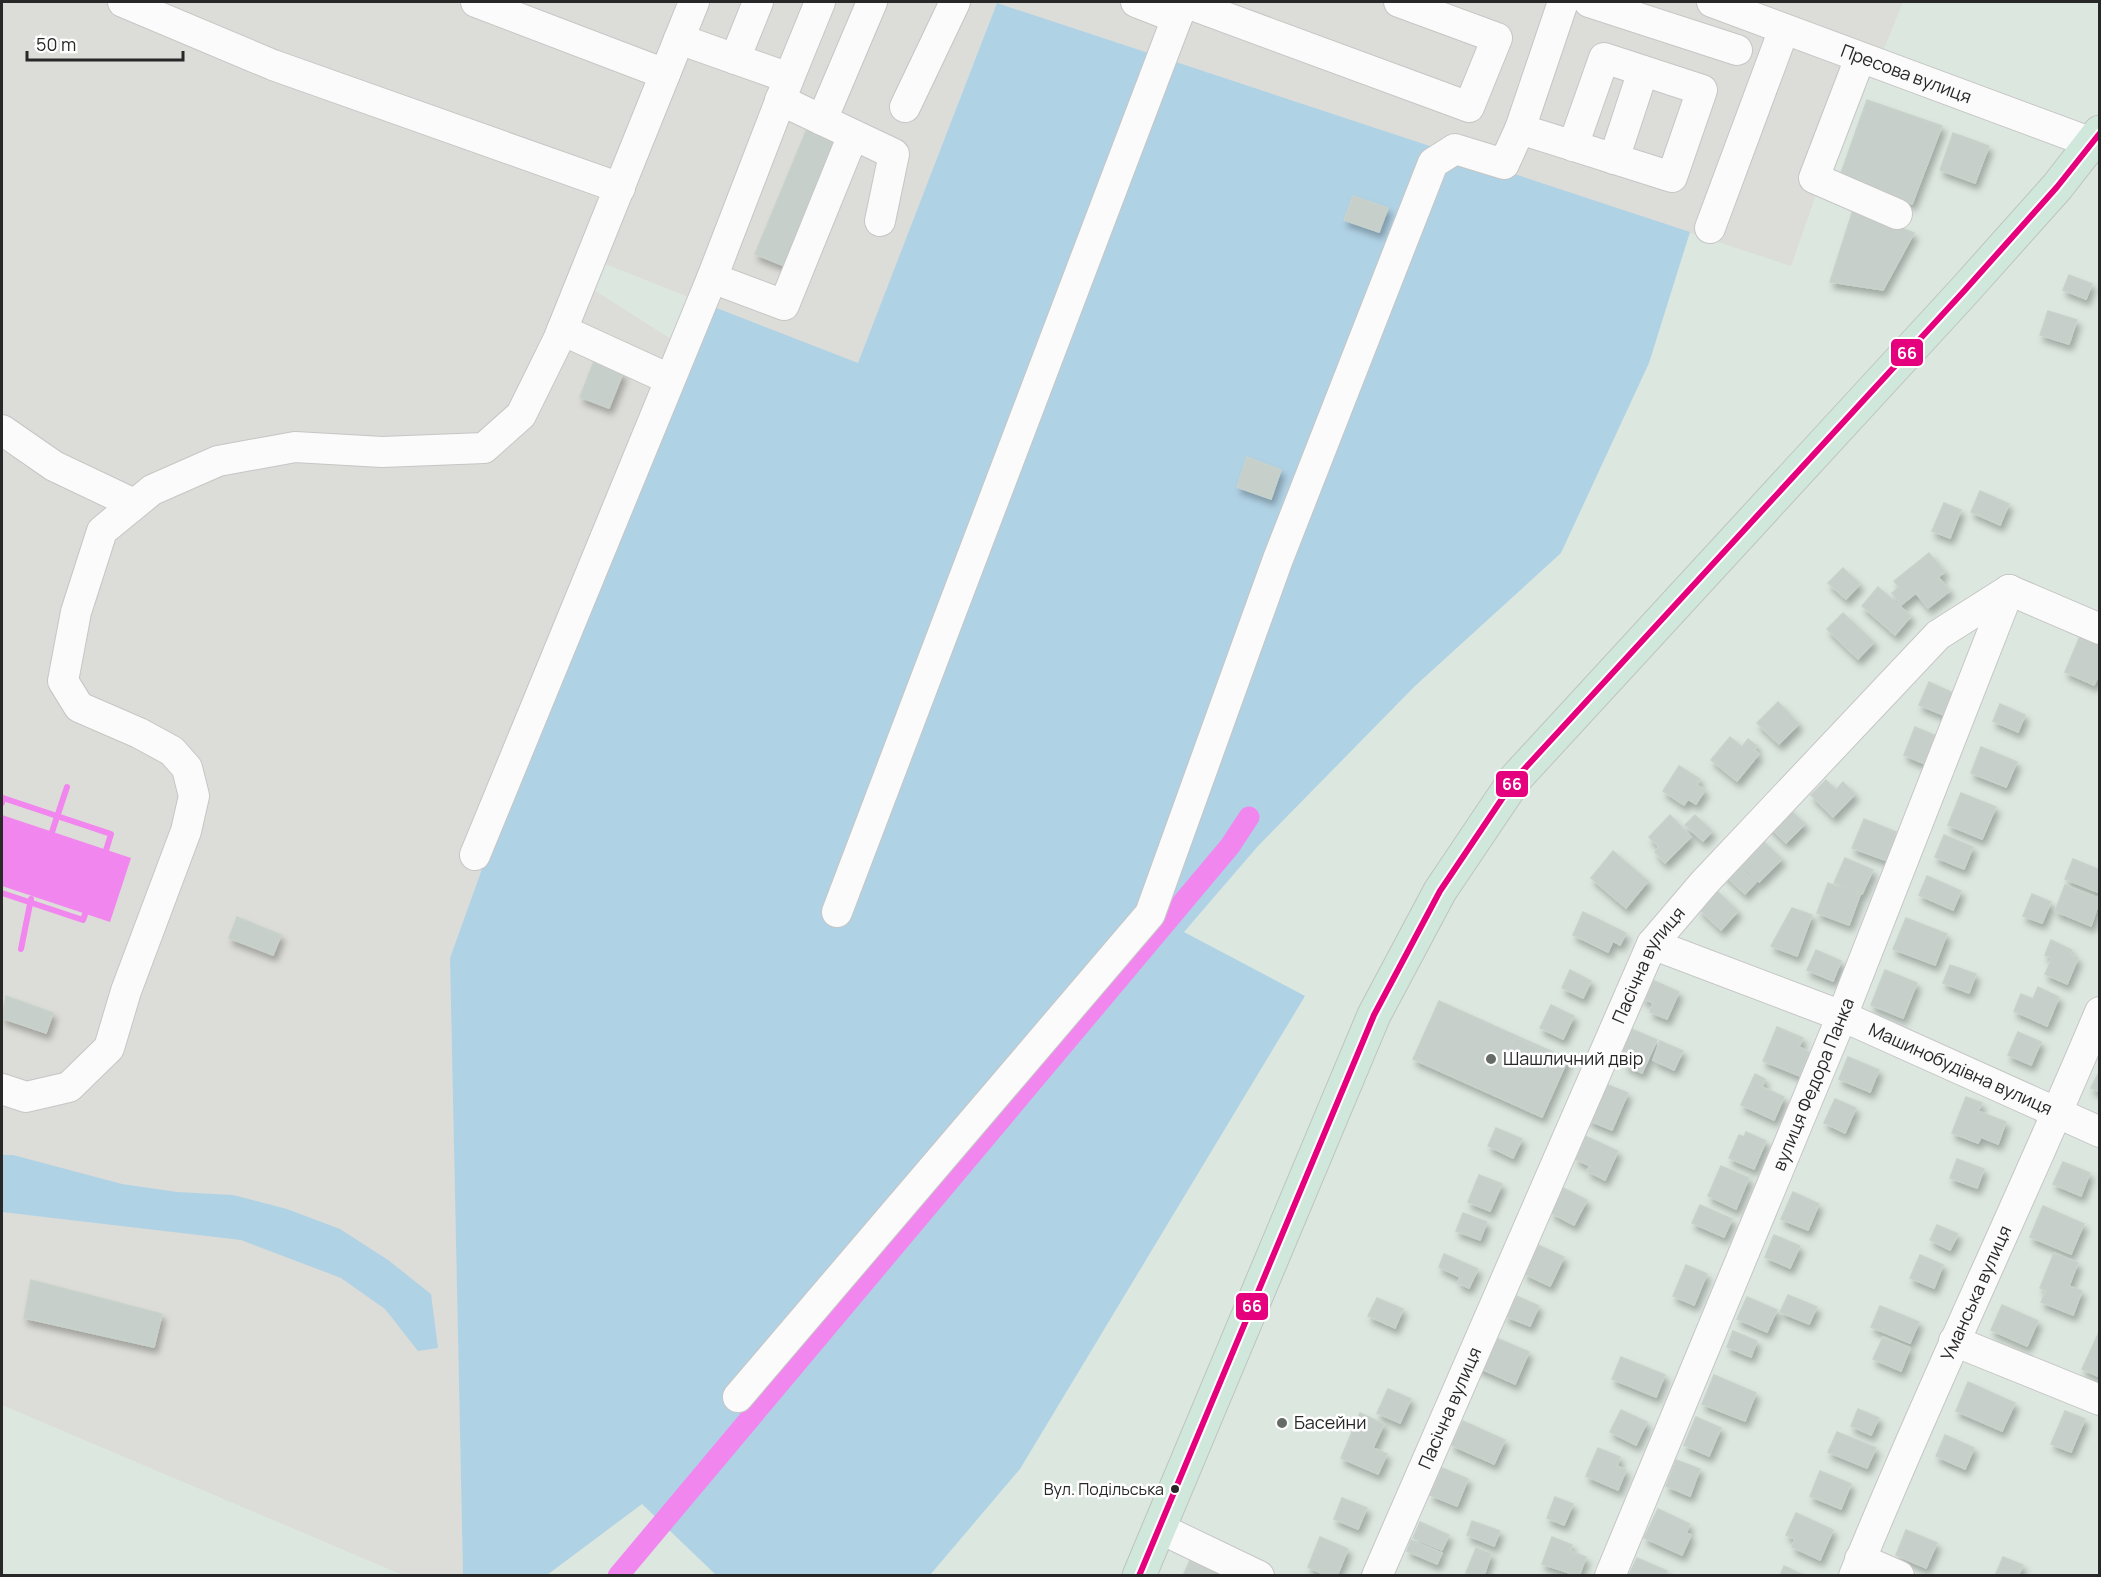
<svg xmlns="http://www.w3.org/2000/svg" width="2101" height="1577" viewBox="0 0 2101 1577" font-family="Manrope,sans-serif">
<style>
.industrial{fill:#dcdcd8}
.green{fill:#b0d2e5}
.water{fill:#f286ef}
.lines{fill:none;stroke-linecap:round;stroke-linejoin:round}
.stream{stroke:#f286ef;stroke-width:6}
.canal{stroke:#f286ef;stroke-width:21}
.building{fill:#c7cfca;stroke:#c8d2cb;stroke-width:1.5;filter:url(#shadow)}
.minor-casing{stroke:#c6c6c6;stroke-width:32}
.major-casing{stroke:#bfc3c1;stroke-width:35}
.minor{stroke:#fafbfa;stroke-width:30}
.major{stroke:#d0e7dc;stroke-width:33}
.bus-1-casing{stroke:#fff;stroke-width:10}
.bus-1{stroke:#e5007d;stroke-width:6}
.poi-dot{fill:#676b68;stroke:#fff;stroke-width:2}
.bus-dot{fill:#282828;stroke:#fff;stroke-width:2}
.labels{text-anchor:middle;stroke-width:5;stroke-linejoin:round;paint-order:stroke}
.bus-label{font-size:16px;fill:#282828;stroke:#fff;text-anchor:end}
.street-label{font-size:18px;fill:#282828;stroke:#fff}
.poi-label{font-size:18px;fill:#282828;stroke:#fff;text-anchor:start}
.line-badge{stroke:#fff;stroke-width:2}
.badge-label{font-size:16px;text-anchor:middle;font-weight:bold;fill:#fff}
</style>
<defs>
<filter id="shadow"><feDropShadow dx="3.5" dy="6" stdDeviation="3" flood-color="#0004"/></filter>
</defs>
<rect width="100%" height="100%" fill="#dce7df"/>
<!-- industrial -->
<path class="industrial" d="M2 2H1903L1885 46 1856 81 1791 266 997 3 858 364 590 258 583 283 688 350 450 958 463 1575H403L2 1405Z"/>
<!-- green -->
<g class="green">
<path d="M997 3 1690 232 1649 363 1561 553 1415 686 1258 846 1184 932 1305 996 1020 1469 930 1575H716L642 1504 547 1575H463L450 958 534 725 709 305 858 363Z"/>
<path d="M2 1155H13L122 1184 177 1192 233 1195 287 1209 340 1229 388 1260 431 1294 438 1348 418 1351 385 1309 341 1278 241 1240 2 1212Z"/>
</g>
<!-- water -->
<path class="water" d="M2 815 131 858 110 922 2 886Z"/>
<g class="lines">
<!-- stream -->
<g class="stream">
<path d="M2 803 3 798 111 834 104 857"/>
<path d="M50 838 67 787"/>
<path d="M2 893 83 920 88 906"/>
<path d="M21 949 31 899"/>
</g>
<!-- canal -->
<path class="canal" d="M618 1576 1230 846 1249 817"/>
</g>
<!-- building -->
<g class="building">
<path d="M1867 100 1942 126 1912 204 1841 173Z"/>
<path d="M807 129 844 144 792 269 755 254Z"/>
<path d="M1953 133 1989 146 1975 183 1940 170Z"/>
<path d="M1353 196 1388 208 1379 232 1344 220Z"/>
<path d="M1853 210 1914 233 1883 290 1830 282Z"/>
<path d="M2069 275 2092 284 2086 299 2063 290Z"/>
<path d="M2048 311 2077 320 2069 344 2040 335Z"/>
<path d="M594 361 623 373 609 408 580 397Z"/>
<path d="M1247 457 1281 470 1271 499 1237 487Z"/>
<path d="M1980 491 2009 504 2000 525 1971 512Z"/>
<path d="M1944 503 1961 510 1950 538 1932 531Z"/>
<path d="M1929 553 1945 572 1938 577 1950 591 1928 608 1916 593 1901 605 1892 593 1899 587 1894 581Z"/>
<path d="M1843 568 1860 584 1846 599 1828 583Z"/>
<path d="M1878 587 1911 616 1895 635 1862 606Z"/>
<path d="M1843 613 1874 642 1858 659 1827 629Z"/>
<path d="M2083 629 2100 636V672L2094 685 2065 672Z"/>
<path d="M1929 682 1955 694 1946 716 1919 705Z"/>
<path d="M1778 702 1799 724 1779 744 1757 723Z"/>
<path d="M2000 704 2025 715 2018 732 1993 721Z"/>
<path d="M1915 727 1936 736 1925 764 1904 755Z"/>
<path d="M1730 737 1742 747 1748 739 1757 746 1754 750 1759 754 1737 781 1711 760Z"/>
<path d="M1981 747 2017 762 2006 787 1971 773Z"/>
<path d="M1679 766 1700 779 1697 785 1705 790 1696 804 1688 799 1684 805 1663 791Z"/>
<path d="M1826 780 1836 790 1843 782 1855 794 1833 817 1811 795Z"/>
<path d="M1961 793 1996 807 1982 839 1948 825Z"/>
<path d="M1786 806 1805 824 1786 843 1767 824Z"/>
<path d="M1670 815 1691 837 1665 863 1655 852 1659 847 1649 837Z"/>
<path d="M1695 815 1712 831 1703 841 1685 825Z"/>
<path d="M1864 819 1896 832 1885 860 1852 848Z"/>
<path d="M1944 835 1973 847 1964 869 1935 857Z"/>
<path d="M1760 838 1782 859 1759 882 1737 861Z"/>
<path d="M1613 851 1648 881 1626 908 1591 878Z"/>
<path d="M1845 858 1873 870 1862 894 1834 883Z"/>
<path d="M2073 859 2100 870V893L2065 879Z"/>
<path d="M1733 861 1756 882 1745 894 1722 872Z"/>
<path d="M1927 876 1961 891 1953 910 1919 895Z"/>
<path d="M1828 883 1860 895 1849 925 1817 913Z"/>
<path d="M2065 885 2100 899 2091 926 2055 911Z"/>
<path d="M1716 890 1738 911 1721 930 1699 909Z"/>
<path d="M2032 894 2051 902 2042 923 2023 916Z"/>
<path d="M1792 908 1812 915 1797 956 1771 946Z"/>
<path d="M1583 912 1626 933 1620 945 1613 941 1608 952 1573 935Z"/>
<path d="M237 917 281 935 273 955 229 938Z"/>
<path d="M1906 918 1947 934 1935 965 1893 949Z"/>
<path d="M2051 940 2072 950 2070 954 2078 958 2067 984 2045 974 2052 958 2045 955Z"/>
<path d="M1816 950 1841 961 1833 981 1807 970Z"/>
<path d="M1950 965 1976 974 1969 993 1943 983Z"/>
<path d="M1570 970 1591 981 1583 998 1562 988Z"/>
<path d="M1885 970 1917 983 1903 1018 1871 1005Z"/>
<path d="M1650 979 1679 992 1667 1019 1650 1012 1653 1003 1642 998Z"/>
<path d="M2038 987 2059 997 2047 1026 2014 1011 2021 994 2033 999Z"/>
<path d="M6 996 53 1013 46 1033 2 1018Z"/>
<path d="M1439 1001 1568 1059 1542 1117 1413 1059Z"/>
<path d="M1551 1005 1574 1016 1563 1039 1540 1028Z"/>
<path d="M1777 1027 1803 1038 1799 1047 1809 1052 1800 1076 1763 1061Z"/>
<path d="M1629 1028 1657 1040 1642 1073 1625 1065 1628 1057 1618 1053Z"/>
<path d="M2018 1032 2041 1042 2031 1065 2008 1055Z"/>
<path d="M1515 1037 1551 1054 1544 1068 1509 1051Z"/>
<path d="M1660 1041 1683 1051 1674 1070 1653 1060Z"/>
<path d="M1848 1057 1879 1070 1870 1092 1839 1079Z"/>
<path d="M2100 1070V1092L2091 1088Z"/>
<path d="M1755 1074 1765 1079 1762 1087 1784 1097 1774 1120 1741 1105Z"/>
<path d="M1603 1083 1628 1093 1612 1130 1588 1120Z"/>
<path d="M1966 1097 1982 1103 1978 1111 2006 1122 1998 1144 1981 1137 1978 1143 1952 1133Z"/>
<path d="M1835 1099 1856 1108 1845 1133 1824 1123Z"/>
<path d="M1496 1128 1522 1139 1513 1158 1488 1146Z"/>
<path d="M1746 1132 1766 1141 1754 1169 1729 1158 1739 1135 1744 1137Z"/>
<path d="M1585 1136 1618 1151 1605 1180 1587 1171 1590 1166 1575 1159Z"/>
<path d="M1957 1159 1984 1169 1977 1188 1950 1178Z"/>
<path d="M2063 1162 2090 1173 2081 1196 2053 1184Z"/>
<path d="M1721 1166 1749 1178 1736 1209 1708 1196Z"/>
<path d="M1479 1175 1502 1184 1490 1211 1468 1202Z"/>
<path d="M1563 1188 1587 1200 1574 1225 1551 1213Z"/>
<path d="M1793 1192 1819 1204 1808 1230 1781 1219Z"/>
<path d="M1700 1205 1732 1219 1724 1237 1692 1223Z"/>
<path d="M2043 1206 2084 1224 2071 1254 2030 1237Z"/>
<path d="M1463 1213 1487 1222 1480 1240 1456 1231Z"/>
<path d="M1937 1225 1958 1234 1950 1250 1930 1240Z"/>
<path d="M1774 1235 1800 1246 1790 1268 1765 1257Z"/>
<path d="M1538 1245 1564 1257 1550 1286 1524 1274Z"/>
<path d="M2054 1253 2078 1263 2069 1286 2082 1291 2073 1315 2041 1302 2046 1291 2040 1288Z"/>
<path d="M1444 1254 1478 1269 1469 1288 1458 1283 1460 1277 1439 1267Z"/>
<path d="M1920 1255 1943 1265 1934 1288 1910 1278Z"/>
<path d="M1686 1265 1707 1274 1694 1305 1673 1296Z"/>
<path d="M31 1280 162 1314 154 1347 24 1318Z"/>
<path d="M1514 1295 1539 1306 1530 1326 1505 1316Z"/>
<path d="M1788 1295 1817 1307 1809 1324 1780 1312Z"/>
<path d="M1747 1297 1777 1310 1767 1332 1737 1319Z"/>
<path d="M1377 1298 1403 1309 1395 1328 1368 1316Z"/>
<path d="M2002 1305 2038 1321 2027 1346 1991 1330Z"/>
<path d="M1880 1306 1919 1322 1910 1343 1871 1327Z"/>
<path d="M2100 1330V1377L2082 1369Z"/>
<path d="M1733 1331 1757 1341 1751 1357 1727 1347Z"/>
<path d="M1489 1335 1529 1352 1515 1384 1475 1366Z"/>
<path d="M1883 1337 1910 1348 1901 1371 1873 1359Z"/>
<path d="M1621 1357 1665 1375 1656 1397 1612 1379Z"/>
<path d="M1714 1375 1756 1393 1745 1421 1702 1404Z"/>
<path d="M1968 1382 2015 1403 2002 1431 1956 1411Z"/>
<path d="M1388 1389 1411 1399 1400 1423 1377 1413Z"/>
<path d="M1858 1409 1879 1418 1871 1435 1851 1426Z"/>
<path d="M1621 1410 1647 1422 1636 1445 1610 1432Z"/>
<path d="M2065 1411 2085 1419 2071 1452 2051 1444Z"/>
<path d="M1360 1413 1384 1424 1373 1448 1387 1454 1378 1474 1341 1458Z"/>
<path d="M1696 1417 1721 1428 1709 1456 1684 1445Z"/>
<path d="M1463 1421 1505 1440 1494 1464 1451 1445Z"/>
<path d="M1837 1432 1876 1448 1867 1468 1828 1452Z"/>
<path d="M1945 1435 1974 1448 1965 1469 1936 1456Z"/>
<path d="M1598 1448 1620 1457 1617 1466 1626 1470 1618 1490 1586 1476Z"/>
<path d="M1676 1460 1700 1469 1690 1496 1666 1486Z"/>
<path d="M1442 1468 1468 1479 1457 1506 1430 1495Z"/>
<path d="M1820 1471 1851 1484 1841 1509 1810 1496Z"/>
<path d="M1555 1497 1573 1504 1564 1525 1547 1518Z"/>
<path d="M1342 1498 1367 1508 1358 1529 1334 1519Z"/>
<path d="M1658 1509 1690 1524 1686 1533 1691 1535 1682 1555 1644 1538Z"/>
<path d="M1796 1513 1833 1530 1820 1560 1792 1547 1795 1539 1786 1535Z"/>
<path d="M1472 1521 1500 1531 1494 1546 1467 1535Z"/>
<path d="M1420 1522 1449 1535 1442 1550 1413 1538Z"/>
<path d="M1906 1530 1937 1543 1926 1568 1896 1555Z"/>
<path d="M1320 1537 1348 1549 1337 1576H1328L1308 1567Z"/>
<path d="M1552 1537 1572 1545 1570 1551 1586 1557 1579 1576 1542 1564Z"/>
<path d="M1411 1540 1442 1553 1437 1564 1407 1551Z"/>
<path d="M1476 1548 1491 1554 1484 1576 1466 1573Z"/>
<path d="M2003 1557 2023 1565 2018 1576H1995Z"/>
<path d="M1191 1558 1229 1576H1183Z"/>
<path d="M1637 1558 1667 1571 1665 1576 1629 1575Z"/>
<path d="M1784 1566 1805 1576H1780Z"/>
</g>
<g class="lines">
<defs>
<g id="minor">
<path d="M123 2 273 65 620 188"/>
<path d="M476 2 665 74"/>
<path d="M1136 2 1177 18"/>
<path d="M1184 2 1469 107 1497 38 1399 2"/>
<path d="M1589 2 1737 50"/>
<path id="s1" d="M1712 2 2100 146"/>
<path d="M679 39 789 78 820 2"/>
<path d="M1860 58 1814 178 1897 214"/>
<path d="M735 59 758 2"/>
<path d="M780 100 894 154 880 221"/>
<path d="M905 107 955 2"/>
<path d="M822 120 872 2"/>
<path d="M1520 129 1672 177 1702 90 1604 58 1573 146"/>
<path d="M1614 159 1643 71"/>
<path d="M1710 228 1784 29"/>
<path d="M712 278 784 305 853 135"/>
<path d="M562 330 669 379"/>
<path d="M2 430 54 466 134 504"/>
<path d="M2009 590 2100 629"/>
<path d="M475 855 712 278 789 78"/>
<path d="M837 912 1183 2"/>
<path id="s2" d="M1652 944 1842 1016 2100 1132"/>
<path d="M2 1089 26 1097 69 1087 109 1048 126 991 186 831 194 796 187 768 172 751 139 733 79 707 63 681 76 612 102 531 152 490 218 461 295 447 382 452 484 448 521 415 558 340 694 2"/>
<path d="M1954 1341 2100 1400"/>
<path d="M738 1397 1150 914 1278 559 1433 163 1455 149 1504 164 1520 129 1563 2"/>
<path d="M1159 1528 1259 1576"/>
<path d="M1860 1559 1899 1576"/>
<path id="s3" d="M1377 1576 1652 944 1704 883 1938 635 2009 590"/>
<path id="s4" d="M1610 1576 1842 1016 2009 590"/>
<path id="s5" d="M1854 1576C1931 1386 2021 1201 2100 1012"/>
</g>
<path id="major" d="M1139 1576 1374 1015 1440 891 1516 778 1965 290 2057 187 2100 132"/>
</defs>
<!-- minor casing -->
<use href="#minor" class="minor-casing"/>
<!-- major casing -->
<use href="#major" class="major-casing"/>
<!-- minor -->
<use href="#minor" class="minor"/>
<!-- major -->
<use href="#major" class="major"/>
<defs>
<path id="bus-1" d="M1139 1576 1374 1015 1440 891 1516 778 1965 290 2057 187 2100 133"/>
</defs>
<!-- bus-1 casing -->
<use href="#bus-1" class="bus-1-casing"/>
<!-- bus-1 -->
<use href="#bus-1" class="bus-1"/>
</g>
<!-- markers -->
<g class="poi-dot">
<circle cx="1491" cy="1059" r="6"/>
<circle cx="1282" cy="1423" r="6"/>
</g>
<circle class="bus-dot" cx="1175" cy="1489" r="5"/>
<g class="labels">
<!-- bus labels -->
<g class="bus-label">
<text x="1164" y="1495">Вул. Подільська</text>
</g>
<!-- street labels -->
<g class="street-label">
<text dy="6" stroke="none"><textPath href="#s1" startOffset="207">Пресова вулиця</textPath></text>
<text dy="6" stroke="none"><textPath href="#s3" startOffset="669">Пасічна вулиця</textPath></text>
<text dy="6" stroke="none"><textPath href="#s2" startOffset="333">Машинобудівна вулиця</textPath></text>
<text dy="6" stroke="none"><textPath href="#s4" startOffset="532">вулиця Федора Панка</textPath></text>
<text dy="6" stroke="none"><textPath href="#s5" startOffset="308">Уманська вулиця</textPath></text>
<text dy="6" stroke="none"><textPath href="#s3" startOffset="183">Пасічна вулиця</textPath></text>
</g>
<!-- poi labels -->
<g class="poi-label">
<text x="1503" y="1065">Шашличний двір</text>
<text x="1294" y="1429">Басейни</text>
</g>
</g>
<g class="line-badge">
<rect x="1890" y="338" width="34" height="29" rx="6" fill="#e5007d"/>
<rect x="1495" y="770" width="34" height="28" rx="6" fill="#e5007d"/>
<rect x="1235" y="1292" width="34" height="29" rx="6" fill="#e5007d"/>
</g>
<g class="badge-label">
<text x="1907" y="359">66</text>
<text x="1512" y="790">66</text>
<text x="1252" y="1312">66</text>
</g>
<!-- border -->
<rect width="2101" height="1577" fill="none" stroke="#282828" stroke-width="6"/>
<!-- scale -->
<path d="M27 51v9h156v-9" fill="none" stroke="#282828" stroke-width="3"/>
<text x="36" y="51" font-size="18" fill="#282828" stroke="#ffffff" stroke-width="4.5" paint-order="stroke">50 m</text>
</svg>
